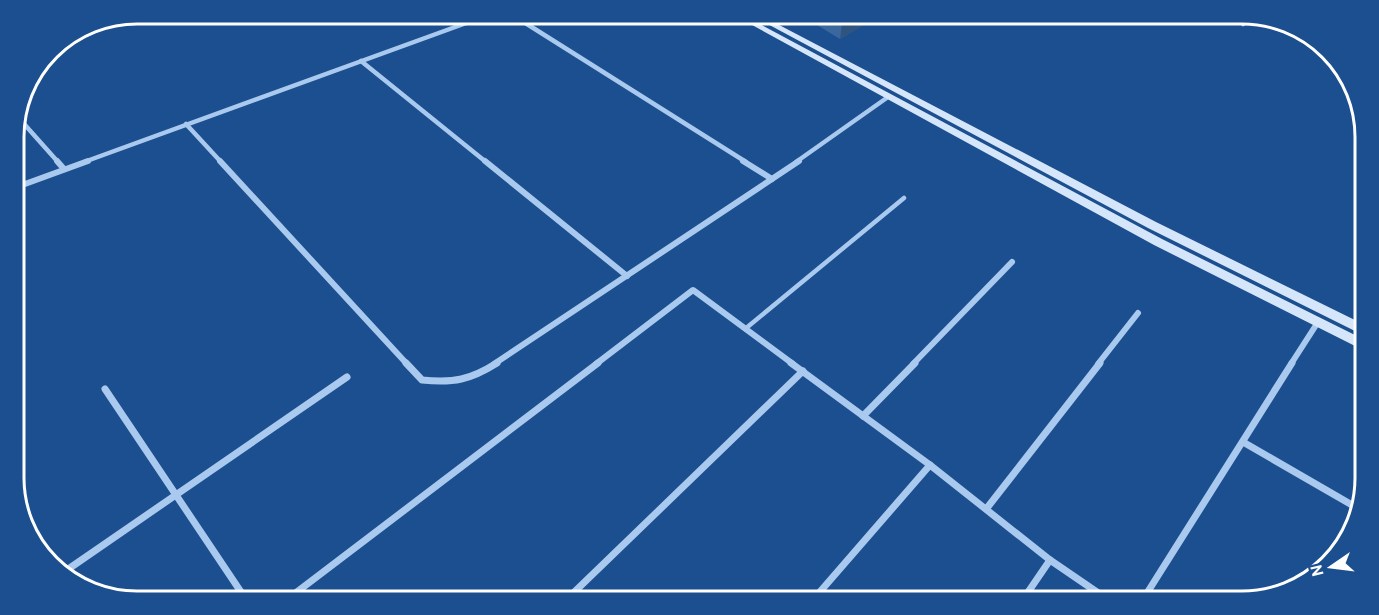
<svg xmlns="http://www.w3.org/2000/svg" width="1379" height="615" viewBox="0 0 1379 615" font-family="Overpass,sans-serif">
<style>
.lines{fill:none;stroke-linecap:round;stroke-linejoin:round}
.service{stroke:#a9c9ee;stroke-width:4.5}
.minor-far2{stroke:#a9c9ee;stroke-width:4.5}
.minor-far1{stroke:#a9c9ee;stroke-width:6}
.minor{stroke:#a9c9ee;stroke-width:7}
.secondary{fill:#d6e6fa;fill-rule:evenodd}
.wall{fill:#3a679d}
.shaded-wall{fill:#305480}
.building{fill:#4478b7;stroke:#305480;stroke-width:1.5}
.rim{fill:none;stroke:#fff;stroke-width:3}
</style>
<rect width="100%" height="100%" fill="#1b4f8f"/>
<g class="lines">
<!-- service -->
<path class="service" d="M745 329 904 198"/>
<!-- minor-far2 -->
<g class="minor-far2">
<path d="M511 14 746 162"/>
<path d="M1243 24 1254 16"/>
<path d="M361 61 486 162"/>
<path d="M17 116 58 162"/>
<path d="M186 124 221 162"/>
<path d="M84 162 491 14"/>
<path d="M796 162 888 97"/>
</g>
<!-- minor-far1 -->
<g class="minor-far1">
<path d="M57 161 64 169"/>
<path d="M220 161 407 364"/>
<path d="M485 161 627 276"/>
<path d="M743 161 772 179"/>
<path d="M14 188 88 161"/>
<path d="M494 364 799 161"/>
<path d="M596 364 693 290 793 364"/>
<path d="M913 364 1012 262"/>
<path d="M1098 364 1138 313"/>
<path d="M1291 364 1318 322"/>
</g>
<!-- minor -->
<g class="minor">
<path d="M406 363 422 380C454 383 470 380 497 363"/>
<path d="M791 363 930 465 1050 560 1110 601"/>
<path d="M105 389 247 601"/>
<path d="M863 416 915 363"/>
<path d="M1243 442 1359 509"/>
<path d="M987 508 1100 363"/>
<path d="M64 572 347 377"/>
<path d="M285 601 598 363"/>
<path d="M565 601 803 371"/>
<path d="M812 601 930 465"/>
<path d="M1022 601 1050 560"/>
<path d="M1142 601 1292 363"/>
</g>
<!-- secondary -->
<g class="secondary">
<path d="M732 14H741L1162 239 1365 340V351L1154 245Z"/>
<path d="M749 14H758L1156 222 1365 325V336L1148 228Z"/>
</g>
</g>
<!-- wall -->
<path class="wall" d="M818 14H864L862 26 840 39 817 25Z"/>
<!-- shaded-wall -->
<path class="shaded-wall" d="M862 14H864L862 26 840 39 842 24Z"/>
<!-- building -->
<path class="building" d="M823 14H862L842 24Z"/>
<!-- crop -->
<path d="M0 0H1379V615H0ZM137 24H1242A113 113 0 0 1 1355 137V478A113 113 0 0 1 1242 591H137A113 113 0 0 1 24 478V137A113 113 0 0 1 137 24Z" fill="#1b4f8f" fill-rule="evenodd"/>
<path class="rim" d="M137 24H1242A113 113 0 0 1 1355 137V478A113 113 0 0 1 1242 591H137A113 113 0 0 1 24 478V137A113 113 0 0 1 137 24Z"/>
<!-- north arrow -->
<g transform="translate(1331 567) rotate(256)" stroke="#1b4f8f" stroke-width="4.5" paint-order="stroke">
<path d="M0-4.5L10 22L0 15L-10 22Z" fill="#ffffff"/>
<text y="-9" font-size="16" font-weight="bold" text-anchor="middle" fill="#ffffff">N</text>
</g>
</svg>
